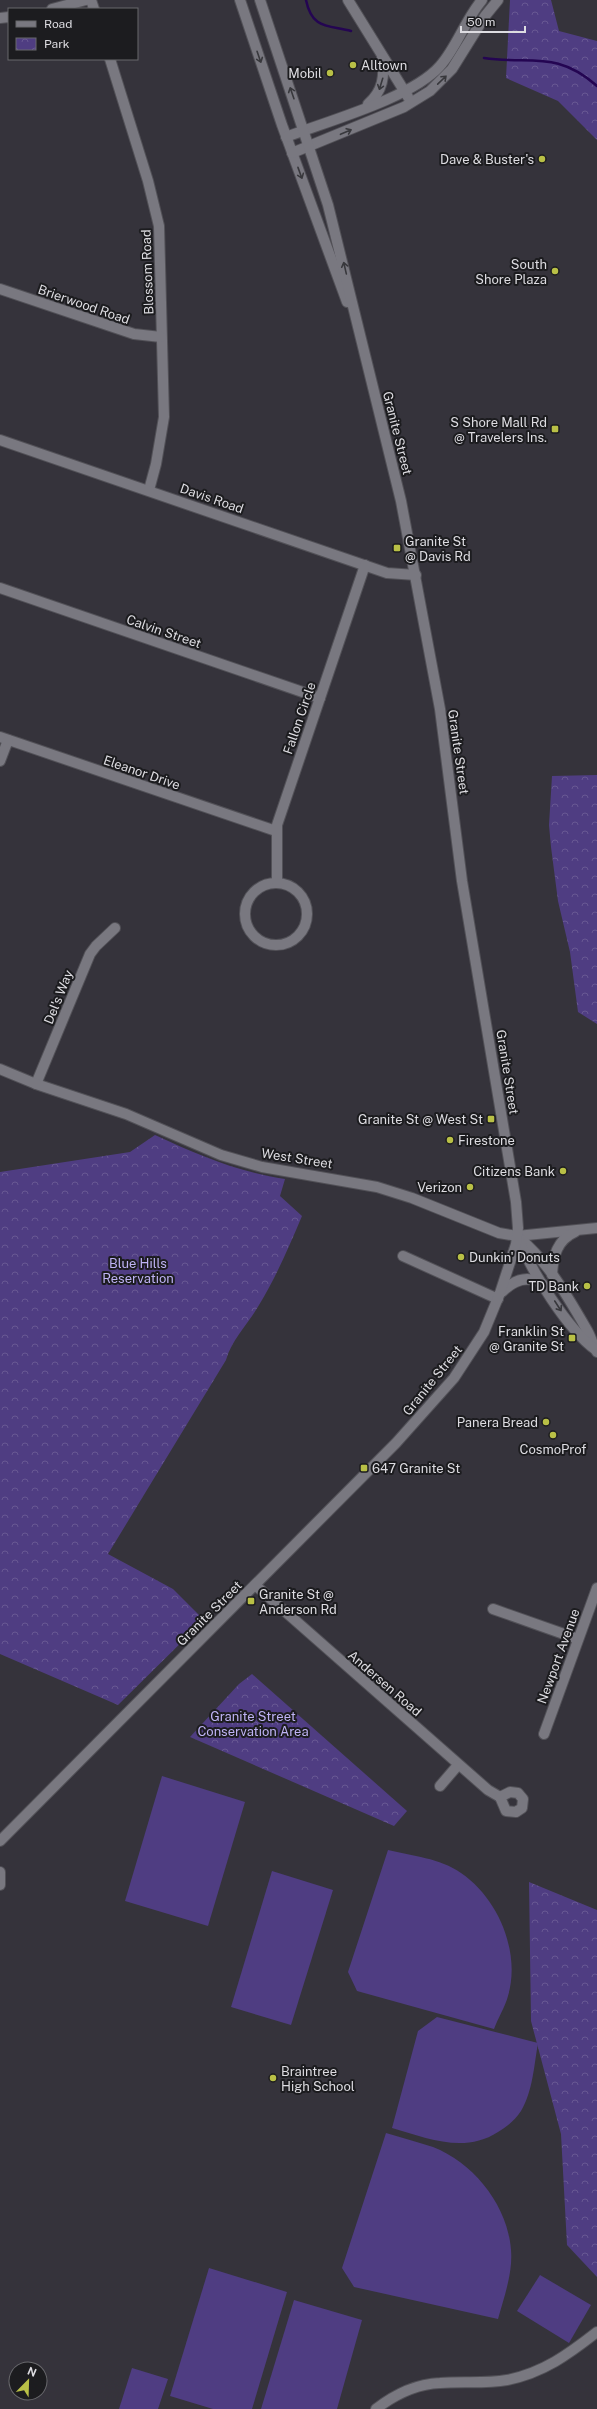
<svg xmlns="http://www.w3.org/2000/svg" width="597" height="2409" viewBox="0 0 597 2409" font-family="'Public Sans',sans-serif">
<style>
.park{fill:url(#park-crowns)}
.garden{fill:#4f3d82}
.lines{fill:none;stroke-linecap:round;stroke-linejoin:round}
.stream{stroke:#240552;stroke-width:2.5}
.street-casing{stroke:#525157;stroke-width:12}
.secondary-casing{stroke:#525157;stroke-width:12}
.street{stroke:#797880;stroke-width:10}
.secondary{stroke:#797880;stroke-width:10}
.oneway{stroke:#38383c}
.poi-dot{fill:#b9c046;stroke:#1c1c1f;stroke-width:1.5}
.labels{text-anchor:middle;stroke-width:4;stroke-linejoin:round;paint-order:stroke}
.poi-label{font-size:13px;fill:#dddce1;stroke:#1c1c1f;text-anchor:end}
.street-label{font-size:13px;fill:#dddce1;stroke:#1c1c1f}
.park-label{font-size:13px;fill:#bfb3f5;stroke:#1c1c1f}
</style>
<defs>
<pattern id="park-crowns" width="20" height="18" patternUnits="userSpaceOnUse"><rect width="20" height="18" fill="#4f3d82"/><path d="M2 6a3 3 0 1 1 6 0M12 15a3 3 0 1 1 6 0" fill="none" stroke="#685893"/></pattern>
</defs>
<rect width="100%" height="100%" fill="#35333b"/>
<!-- park -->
<g class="park">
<path d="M510 0H551L559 31 597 41V140L558 101 506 78Z"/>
<path d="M597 775V1024L578 1012 570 952 558 901 551 847 549 825 552 776Z"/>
<path d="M155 1135C198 1155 238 1172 285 1179L280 1196 302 1216C289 1247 276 1277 259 1305 248 1324 232 1339 226 1360L108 1554 173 1589 204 1620 118 1705 0 1654V1172L130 1152Z"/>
<path d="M252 1674 407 1811 394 1826 190 1737 239 1684Z"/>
<path d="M529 1882 597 1910V2277L567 2245 561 2134 531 2021Z"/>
</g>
<!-- garden -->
<g class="garden">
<path d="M162 1776 245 1802 208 1926 125 1901Z"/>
<path d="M388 1850C412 1856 440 1858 461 1873 498 1898 521 1952 508 1996 505 2007 498 2018 494 2029L357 1991 348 1972Z"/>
<path d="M272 1871 333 1890 291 2025 231 2007Z"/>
<path d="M437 2017 538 2043C534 2065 533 2091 521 2111 515 2120 507 2127 498 2132 464 2154 427 2138 392 2128L418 2031Z"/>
<path d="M386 2133C402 2138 418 2142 433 2147 474 2163 508 2206 511 2250 513 2273 504 2297 498 2319L354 2287 342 2268Z"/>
<path d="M209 2268 287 2292 252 2409H213L170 2396Z"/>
<path d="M540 2275 591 2305 569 2343 517 2311Z"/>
<path d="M294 2300 362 2320 337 2409H261Z"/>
<path d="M132 2368 168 2379 158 2409H119Z"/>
</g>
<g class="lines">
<!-- stream -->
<g class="stream">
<path d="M306 0C312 29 327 25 351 31"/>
<path d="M484 58C531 65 556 50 597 86"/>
</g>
<defs>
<g id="street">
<path d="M91 0 94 9"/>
<path d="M52 9 86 0"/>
<path d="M0 18 9 17"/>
<path d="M110 59 148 181 159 226 164 417 156 464 149 490"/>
<path d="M0 289 134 334 161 337"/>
<path d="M0 440 387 573 416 575"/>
<path d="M0 588 320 698"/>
<path d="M0 737 276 831"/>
<path d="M0 761 8 740"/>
<circle cx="276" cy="914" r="31"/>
<path d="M277 883V825L365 565"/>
<path d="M36 1084 90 954 96 946 115 928"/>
<path d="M403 1256 498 1299"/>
<path d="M255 1585 488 1790 500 1797"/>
<path d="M493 1609 578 1639"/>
<path d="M544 1734 597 1588"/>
<path d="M440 1786 458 1765"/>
<path d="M510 1792 518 1793 523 1799 522 1808 516 1812 506 1811 500 1797Z"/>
<path d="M376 2409C394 2395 417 2384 440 2383 462 2381 484 2384 507 2380 543 2373 569 2354 597 2332"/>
</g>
<g id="secondary">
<path d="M240 0 282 125 347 302"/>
<path d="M348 0 408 97"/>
<path d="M368 104C383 91 385 76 382 57"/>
<path d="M286 137C328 121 412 98 440 66 457 47 465 20 482 0"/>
<path d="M292 153 404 107 430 91 452 69 485 16 498 0"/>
<path d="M0 1069 36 1084 126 1114 221 1155 262 1167 377 1187 412 1198 499 1233 517 1236 597 1228"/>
<path d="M517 1236C547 1260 568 1297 587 1330 591 1337 593 1345 597 1352"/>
<path d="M518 1238C532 1272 567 1329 596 1350"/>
<path d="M552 1275C553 1256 557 1240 575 1232"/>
<path d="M502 1292C514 1280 528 1274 544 1285"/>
<path d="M0 1841 396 1443 454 1378 484 1332 500 1293 516 1244 518 1228 516 1202 462 881 440 709 401 501 328 205 260 0"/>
<path d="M0 1872V1885"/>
</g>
</defs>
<!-- street casing -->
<use href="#street" class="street-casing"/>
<!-- secondary casing -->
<use href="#secondary" class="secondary-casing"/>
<!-- street -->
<use href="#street" class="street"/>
<!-- secondary -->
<use href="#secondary" class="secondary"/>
</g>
<!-- one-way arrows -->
<defs><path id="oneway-shaft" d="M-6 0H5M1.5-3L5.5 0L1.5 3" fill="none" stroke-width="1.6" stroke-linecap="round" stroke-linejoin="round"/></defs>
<g class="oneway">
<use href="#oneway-shaft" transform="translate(259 57) rotate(71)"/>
<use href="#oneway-shaft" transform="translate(442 80) rotate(-44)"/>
<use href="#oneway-shaft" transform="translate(381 84) rotate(107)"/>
<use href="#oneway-shaft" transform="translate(292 93) rotate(-109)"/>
<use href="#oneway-shaft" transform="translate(346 132) rotate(-23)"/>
<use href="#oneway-shaft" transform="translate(300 173) rotate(70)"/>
<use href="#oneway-shaft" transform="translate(345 268) rotate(-103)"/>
<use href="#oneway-shaft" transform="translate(558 1306) rotate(57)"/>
</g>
<!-- markers -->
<g class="poi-dot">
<circle cx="353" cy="65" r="4"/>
<circle cx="330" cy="73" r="4"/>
<circle cx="542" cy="159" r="4"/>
<circle cx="555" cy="271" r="4"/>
<rect x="551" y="425" width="8" height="8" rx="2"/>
<rect x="393" y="544" width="8" height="8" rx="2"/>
<rect x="487" y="1115" width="8" height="8" rx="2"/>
<circle cx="450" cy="1140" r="4"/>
<circle cx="563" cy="1171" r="4"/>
<circle cx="470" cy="1187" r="4"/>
<circle cx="461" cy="1257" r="4"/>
<circle cx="587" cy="1286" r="4"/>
<rect x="568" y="1334" width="8" height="8" rx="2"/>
<circle cx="546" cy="1422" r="4"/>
<circle cx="553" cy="1435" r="4"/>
<rect x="360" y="1464" width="8" height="8" rx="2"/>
<rect x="247" y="1597" width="8" height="8" rx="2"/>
<circle cx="273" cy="2078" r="4"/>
</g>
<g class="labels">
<!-- poi labels -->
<g class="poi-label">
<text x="361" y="70" text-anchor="start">Alltown</text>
<text x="322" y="78">Mobil</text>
<text x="534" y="164">Dave &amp; Buster's</text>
<text x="547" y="269">South<tspan x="547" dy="15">Shore Plaza</tspan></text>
<text x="547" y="427">S Shore Mall Rd<tspan x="547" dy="15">@ Travelers Ins.</tspan></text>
<text x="405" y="546" text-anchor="start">Granite St<tspan x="405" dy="15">@ Davis Rd</tspan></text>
<text x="483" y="1124">Granite St @ West St</text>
<text x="458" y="1145" text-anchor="start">Firestone</text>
<text x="555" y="1176">Citizens Bank</text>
<text x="462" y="1192">Verizon</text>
<text x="469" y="1262" text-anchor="start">Dunkin' Donuts</text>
<text x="579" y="1291">TD Bank</text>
<text x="564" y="1336">Franklin St<tspan x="564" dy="15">@ Granite St</tspan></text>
<text x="538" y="1427">Panera Bread</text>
<text x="553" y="1454" text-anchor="middle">CosmoProf</text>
<text x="372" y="1473" text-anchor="start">647 Granite St</text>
<text x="259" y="1599" text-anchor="start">Granite St @<tspan x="259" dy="15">Anderson Rd</tspan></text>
<text x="281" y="2076" text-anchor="start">Braintree<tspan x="281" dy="15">High School</tspan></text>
</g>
<!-- street labels -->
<g class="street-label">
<text transform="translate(147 272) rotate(-92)" y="5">Blossom Road</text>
<text transform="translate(84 304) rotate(19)" y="5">Brierwood Road</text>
<text transform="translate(398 433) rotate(76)" y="5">Granite Street</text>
<text transform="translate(212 498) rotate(19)" y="5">Davis Road</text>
<text transform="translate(164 631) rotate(19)" y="5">Calvin Street</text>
<text transform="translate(299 718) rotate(-71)" y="5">Fallon Circle</text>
<text transform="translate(459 752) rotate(82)" y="5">Granite Street</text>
<text transform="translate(142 772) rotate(19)" y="5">Eleanor Drive</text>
<text transform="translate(58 997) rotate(-68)" y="5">Del's Way</text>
<text transform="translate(508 1072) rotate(81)" y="5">Granite Street</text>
<text transform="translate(297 1158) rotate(9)" y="5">West Street</text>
<text transform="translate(432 1380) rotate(-51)" y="5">Granite Street</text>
<text transform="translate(209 1613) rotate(-45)" y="5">Granite Street</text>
<text transform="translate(558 1656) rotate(-70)" y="5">Newport Avenue</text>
<text transform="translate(385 1683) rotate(41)" y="5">Andersen Road</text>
</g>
<!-- park labels -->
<g class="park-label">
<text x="138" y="1268">Blue Hills<tspan x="138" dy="15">Reservation</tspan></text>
<text x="253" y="1721">Granite Street<tspan x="253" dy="15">Conservation Area</tspan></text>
</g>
</g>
<!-- legend -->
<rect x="8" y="8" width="130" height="52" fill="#1c1c1f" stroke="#69696d"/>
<rect x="16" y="21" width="20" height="6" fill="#797880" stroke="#69696d"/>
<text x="44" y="28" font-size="12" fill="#dddce1">Road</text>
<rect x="16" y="38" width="20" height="12" fill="url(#park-crowns)" stroke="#69696d"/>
<text x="44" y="48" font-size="12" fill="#dddce1">Park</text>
<!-- north arrow -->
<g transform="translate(28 2381) rotate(23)"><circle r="19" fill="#1c1c1f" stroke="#69696d"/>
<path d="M0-3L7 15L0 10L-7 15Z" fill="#b9c046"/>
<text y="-6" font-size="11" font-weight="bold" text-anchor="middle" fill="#dddce1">N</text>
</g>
<!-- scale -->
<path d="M461 26v6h64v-6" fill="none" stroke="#dddce1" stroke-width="2"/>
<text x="467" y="26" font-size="12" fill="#dddce1" stroke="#1c1c1f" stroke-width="3" paint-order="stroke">50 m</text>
</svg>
